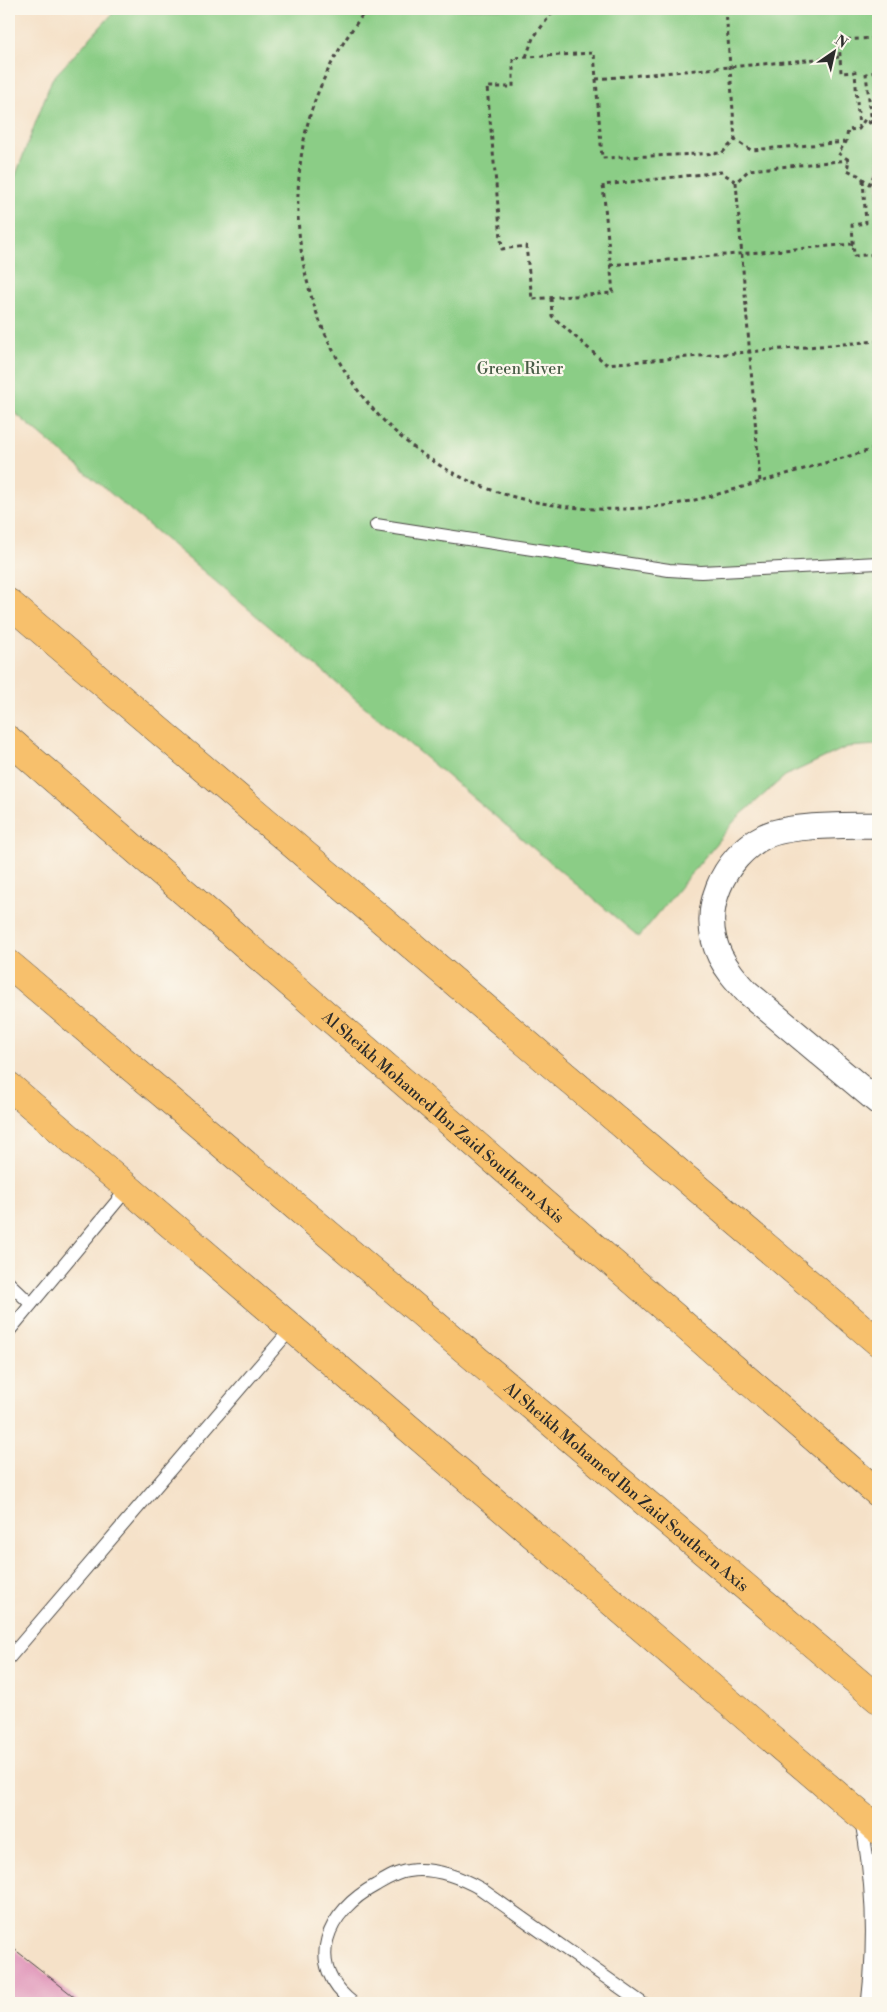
<svg xmlns="http://www.w3.org/2000/svg" width="887" height="2012" viewBox="0 0 887 2012" font-family="'Libre Bodoni',serif">
<style>
.green{fill:#8bcd86;stroke:#5b7c58}
.building{fill:#e199bb}
.lines{fill:none;stroke-linecap:round;stroke-linejoin:round}
.lane-casing{stroke:#494643;stroke-width:14}
.street-casing{stroke:#494643;stroke-width:27}
.primary-casing{stroke:#494643;stroke-width:29}
.highway-casing{stroke:#494643;stroke-width:29}
.path{stroke:#494643;stroke-width:3;stroke-dasharray:4 4;stroke-linecap:butt}
.lane{stroke:#fff;stroke-width:12}
.street{stroke:#fff;stroke-width:25}
.primary{stroke:#f7c06c;stroke-width:28}
.highway{stroke:#f7c06c;stroke-width:28}
.labels{text-anchor:middle;stroke-width:4.5;stroke-linejoin:round;paint-order:stroke}
.park-label{font-size:16px;fill:#485c46;stroke:#fbf7ec}
.street-label{font-size:16px;fill:#2b2b2b;stroke:#fbf7ec}
</style>
<rect width="100%" height="100%" fill="#fbf7ec"/>
<filter id="ink" filterUnits="userSpaceOnUse"><feTurbulence type="fractalNoise" baseFrequency=".02" numOctaves="2"/><feDisplacementMap in="SourceGraphic" scale="10" xChannelSelector="R" yChannelSelector="G"/><feConvolveMatrix kernelMatrix="1 2 1 2 8 2 1 2 1" color-interpolation-filters="sRGB"/></filter>
<filter id="wash" filterUnits="userSpaceOnUse"><feTurbulence type="fractalNoise" baseFrequency=".0096" numOctaves="4" result="noise"/><feDisplacementMap in="SourceGraphic" scale="20" xChannelSelector="R" yChannelSelector="G"/><feGaussianBlur stdDeviation="1.12" result="paint"/><feColorMatrix in="noise" values="0 0 0 0 0 0 0 0 0 0 0 0 0 0 0 0 0 1.4 0 .05"/><feComposite in="paint" operator="in"/></filter>
<g filter="url(#wash)">
<rect width="100%" height="100%" fill="#f5e1c8"/>
<!-- green -->
<path class="green" d="M117 9H878V745L847 747 785 776 736 819 639 937 9 408V193L52 79Z"/>
<g id="blocks">
<!-- building -->
<path class="building" d="M9 1945 46 1974 82 2003H9Z"/>
</g>
</g>
<g filter="url(#ink)">
<use href="#blocks" fill-opacity="0" stroke="#494643" stroke-width="1"/>
<g class="lines">
<defs>
<g id="lane">
<path d="M376 525 669 570 701 572 878 563"/>
<path d="M9 1283 31 1304"/>
<path d="M9 1331 128 1188"/>
<path d="M9 1658 291 1329"/>
<path d="M861 1820C873 1881 875 1939 868 2000"/>
<path d="M353 2003C303 1964 327 1911 376 1885 386 1879 397 1872 408 1871 434 1867 458 1876 481 1889L642 2003"/>
</g>
<path id="street" d="M878 825C848 826 791 824 765 836 723 857 698 912 720 956 727 970 736 980 747 992L878 1102"/>
<g id="primary">
<path d="M9 603 878 1342"/>
<path d="M9 1086 878 1830"/>
</g>
<g id="highway">
<path id="s1" d="M9 740 878 1493"/>
<path id="s2" d="M9 964 878 1699"/>
</g>
</defs>
<!-- lane casing -->
<use href="#lane" class="lane-casing"/>
<!-- street casing -->
<use href="#street" class="street-casing"/>
<!-- primary casing -->
<use href="#primary" class="primary-casing"/>
<!-- highway casing -->
<use href="#highway" class="highway-casing"/>
<!-- path -->
<g class="path">
<path d="M367 9C337 48 313 92 304 140 271 310 373 478 548 504 589 511 633 511 675 504 704 499 732 490 760 482 799 470 839 459 878 448"/>
<path d="M726 9 735 140"/>
<path d="M526 57 533 38 555 9"/>
<path d="M596 79 840 57"/>
<path d="M872 124 866 74 878 71"/>
<path d="M878 125H872L865 119 859 129 848 130 846 142 838 153 849 160 847 170 858 175 869 184 876 172H878"/>
<path d="M859 129 855 72 841 73 839 40 876 38 878 65"/>
<path d="M846 142 751 150 735 140 722 153 602 158 594 53 513 58V87H487L502 249 526 246 532 299 613 293 603 185 721 172 736 182 749 170 849 160"/>
<path d="M876 174V222H878"/>
<path d="M863 180 866 223 852 225 854 256 878 254"/>
<path d="M736 182 760 482"/>
<path d="M610 265 853 244"/>
<path d="M551 298 552 316 606 364 878 341"/>
</g>
<!-- lane -->
<use href="#lane" class="lane"/>
<!-- street -->
<use href="#street" class="street"/>
<!-- primary -->
<use href="#primary" class="primary"/>
<!-- highway -->
<use href="#highway" class="highway"/>
</g>
</g>
<g class="labels">
<!-- park labels -->
<g class="park-label">
<text x="520" y="374">Green River</text>
</g>
<!-- street labels -->
<g class="street-label">
<text dy="6" stroke="none"><textPath href="#s1" startOffset="575">Al Sheikh Mohamed Ibn Zaid Southern Axis</textPath></text>
<text dy="6" stroke="none"><textPath href="#s2" startOffset="809">Al Sheikh Mohamed Ibn Zaid Southern Axis</textPath></text>
</g>
</g>
<!-- margin -->
<rect width="887" height="2012" fill="none" stroke="#fbf7ec" stroke-width="30"/>
<!-- north arrow -->
<g transform="translate(834 52) rotate(34)" stroke="#fbf7ec" stroke-width="4" paint-order="stroke">
<path d="M0-4L9 19L0 12L-9 19Z" fill="#2b2b2b"/>
<text y="-8" font-size="14" font-weight="bold" text-anchor="middle" fill="#2b2b2b">N</text>
</g>
</svg>
